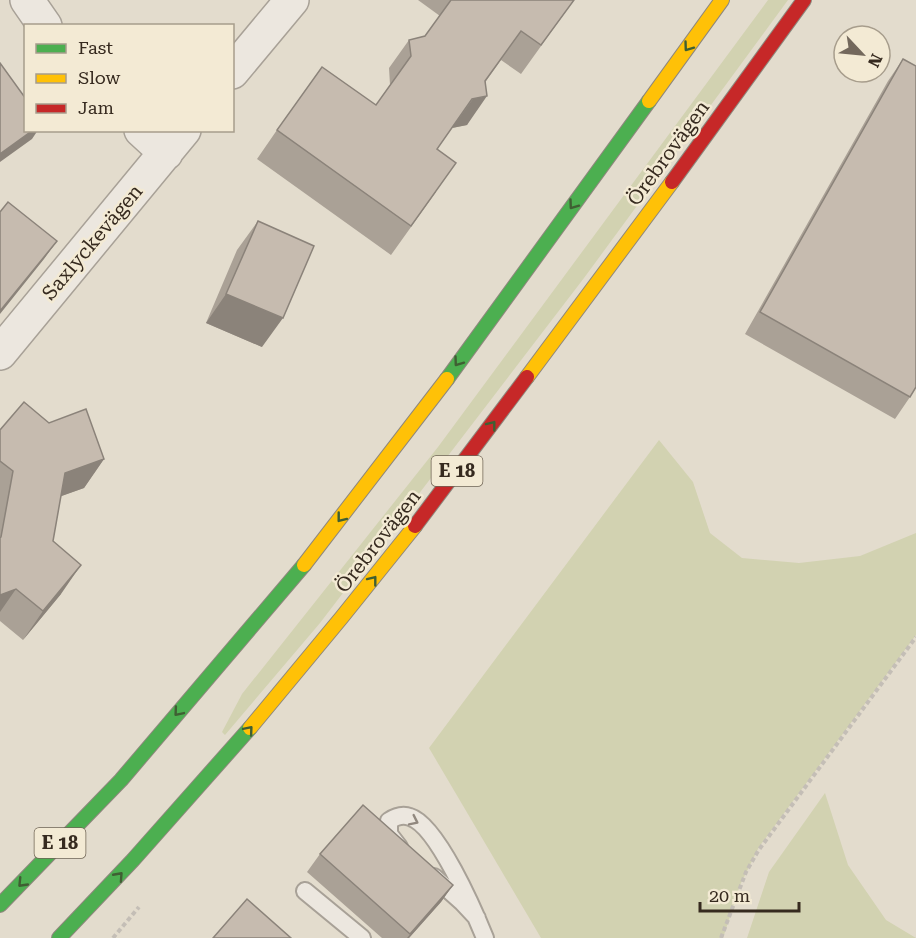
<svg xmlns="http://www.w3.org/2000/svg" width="916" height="938" font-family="'Roboto Serif',serif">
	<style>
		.green { fill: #d2d2b1 }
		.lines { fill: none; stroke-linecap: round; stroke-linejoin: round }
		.lane-casing { stroke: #a8a197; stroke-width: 20 }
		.street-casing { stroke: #a8a197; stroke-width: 36 }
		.fast-casing { stroke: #8e877d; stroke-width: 16 }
		.slow-casing { stroke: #8e877d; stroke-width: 16 }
		.jam-casing { stroke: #8e877d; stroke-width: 16 }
		.path { stroke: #c4beb6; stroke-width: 4; stroke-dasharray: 4.5 3; stroke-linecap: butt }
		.lane { stroke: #ece7df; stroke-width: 16 }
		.street { stroke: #ece7df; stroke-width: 33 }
		.fast { stroke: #4caf50; stroke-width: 14 }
		.slow { stroke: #ffc107; stroke-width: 14 }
		.jam { stroke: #c62828; stroke-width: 14 }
		.wall { fill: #aaa196 }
		.shaded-wall { fill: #8b837a }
		.building { fill: #c6bbaf; stroke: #8b837a; stroke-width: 1.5 }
		.oneway { stroke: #3f5f33 }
		.oneway2 { stroke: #91887f }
		.labels { text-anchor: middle; stroke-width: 5; stroke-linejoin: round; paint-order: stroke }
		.shield { fill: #f3ead4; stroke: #6f6455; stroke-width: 1.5 }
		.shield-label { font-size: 18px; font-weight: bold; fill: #362a1f }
		.street-label { font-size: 20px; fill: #362a1f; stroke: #f3ead4 }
	</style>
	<rect width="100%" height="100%" fill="#e3dccd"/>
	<path class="green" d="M 768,0 L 788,0 L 584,278 L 320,623 L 225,735 L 222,732 L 242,694 L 438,447 Z
		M 659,440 L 693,482 L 710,533 L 742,558 L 799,563 L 860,556 L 916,533 L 916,635 L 759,847 L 740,885 L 723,938 L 541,938 L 429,748 Z
		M 825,793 L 848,865 L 886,920 L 916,938 L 747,938 L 769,872 Z"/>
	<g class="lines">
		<defs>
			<path id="lane" d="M 399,847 L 389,834 L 389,821 C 395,817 402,814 410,817 C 437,825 474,911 485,938
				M 434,877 L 462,902 L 477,918
				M 305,891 L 362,938"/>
			<path id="street" d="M 27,0 L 45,26
				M 232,72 L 292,0
				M 141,130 L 166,153
				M 0,353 L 184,130"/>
			<path id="fast" d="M 447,379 L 649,101
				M 0,905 L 121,780 L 304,565
				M 59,938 L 133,860 L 250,728"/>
			<path id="slow" d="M 649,101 L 722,0
				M 527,377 L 672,182
				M 304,565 L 447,379
				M 250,728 L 342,617 L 415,526"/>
			<path id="jam" d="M 672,182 L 804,0
				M 415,526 L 527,377"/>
		</defs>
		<use href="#lane" class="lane-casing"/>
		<use href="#street" class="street-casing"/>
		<use href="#fast" class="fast-casing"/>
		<use href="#slow" class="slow-casing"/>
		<use href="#jam" class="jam-casing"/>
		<path class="path" d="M 113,938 L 139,907
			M 721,938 L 746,872 L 758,851 L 916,637"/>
		<use href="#lane" class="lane"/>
		<use href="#street" class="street"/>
		<use href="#fast" class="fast"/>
		<use href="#slow" class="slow"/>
		<use href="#jam" class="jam"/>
	</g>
	<path class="wall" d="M 418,0 L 574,0 L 521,74 L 501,60 L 486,81 L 467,125 L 452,128 L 437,149 L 436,192 L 391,255 L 257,159 L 277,130 L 376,105 L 390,85 L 389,68 L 409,40 L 425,36 L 440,16 Z
		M 903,59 L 910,397 L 895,419 L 745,334 L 888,81 Z
		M 258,221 L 262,347 L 206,323 L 237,250 Z
		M 49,423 L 104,459 L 84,488 L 61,496 L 53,541 L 61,594 L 23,640 L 0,621 L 0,430 Z
		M 320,854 L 453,885 L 441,902 L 409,938 L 382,938 L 307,872 Z"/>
	<path class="shaded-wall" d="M 487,96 L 467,125 L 452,128 L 473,99 Z
		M 33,130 L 38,130 L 32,139 L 0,162 L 0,154 Z
		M 57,241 L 44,259 L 0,314 L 0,311 Z
		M 226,294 L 283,318 L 262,347 L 206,323 Z
		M 104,459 L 84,488 L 45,502 L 65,473 Z
		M 81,565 L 61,594 L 23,640 L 43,611 Z
		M 16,589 L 0,612 L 0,595 Z
		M 453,885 L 441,902 L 409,938 L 407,938 Z"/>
	<path class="building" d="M 451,0 L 574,0 L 541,45 L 521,31 L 485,81 L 487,96 L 472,99 L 437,149 L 456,163 L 411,226 L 277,130 L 322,67 L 376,105 L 411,56 L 409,40 L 425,36 Z
		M 903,59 L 916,66 L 916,387 L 910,397 L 760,312 Z
		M 0,63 L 26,99 L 26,130 L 33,130 L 0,154 Z
		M 8,202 L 57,241 L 0,311 L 0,212 Z
		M 258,221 L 314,246 L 283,318 L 226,294 Z
		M 24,402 L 49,423 L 86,409 L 104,459 L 65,473 L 53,541 L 81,565 L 43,611 L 16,589 L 0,595 L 0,538 L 1,537 L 13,471 L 0,461 L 0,430 Z
		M 363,805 L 453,885 L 410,934 L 320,854 Z
		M 247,899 L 291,938 L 213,938 Z"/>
	<defs><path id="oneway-chevron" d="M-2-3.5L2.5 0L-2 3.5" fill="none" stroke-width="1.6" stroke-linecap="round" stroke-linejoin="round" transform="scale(1.5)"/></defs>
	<g class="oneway">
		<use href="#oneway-chevron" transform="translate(688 47) rotate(126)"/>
		<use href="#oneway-chevron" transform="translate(573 205) rotate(126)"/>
		<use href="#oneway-chevron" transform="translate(458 362) rotate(126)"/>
		<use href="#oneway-chevron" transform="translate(492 425) rotate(-52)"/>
		<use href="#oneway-chevron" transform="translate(341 518) rotate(128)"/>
		<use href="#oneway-chevron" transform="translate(373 580) rotate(-52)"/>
		<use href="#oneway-chevron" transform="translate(178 712) rotate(130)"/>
		<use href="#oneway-chevron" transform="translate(249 730) rotate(-50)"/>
		<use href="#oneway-chevron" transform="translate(119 876) rotate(-48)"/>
		<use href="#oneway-chevron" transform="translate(22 883) rotate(134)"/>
	</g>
	<use class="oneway2" href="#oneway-chevron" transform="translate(414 821) rotate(26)"/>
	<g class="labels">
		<g class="shield">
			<rect x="431.5" y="456" width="51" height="30" rx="4.5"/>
			<rect x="34.5" y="828" width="51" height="30" rx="4.5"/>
		</g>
		<g class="shield-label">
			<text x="457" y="477">E 18</text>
			<text x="60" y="849">E 18</text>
		</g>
		<g class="street-label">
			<text transform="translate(668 153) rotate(-54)" y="7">Örebrovägen</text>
			<text transform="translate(92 242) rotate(-50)" y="7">Saxlyckevägen</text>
			<text transform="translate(378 541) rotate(-52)" y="7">Örebrovägen</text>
		</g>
	</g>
	<rect x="24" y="24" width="210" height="108" fill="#f3ead4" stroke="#a79d8c" stroke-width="1.5"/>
	<rect x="36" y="44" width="30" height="9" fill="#4caf50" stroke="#a79d8c" stroke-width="1.5"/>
	<text x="78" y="54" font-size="18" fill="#362a1f">Fast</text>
	<rect x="36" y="74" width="30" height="9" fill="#ffc107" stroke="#a79d8c" stroke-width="1.5"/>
	<text x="78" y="84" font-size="18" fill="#362a1f">Slow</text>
	<rect x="36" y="104" width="30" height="9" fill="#c62828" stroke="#a79d8c" stroke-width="1.5"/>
	<text x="78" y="114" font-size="18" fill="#362a1f">Jam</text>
	<g transform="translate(862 54) rotate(116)"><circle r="28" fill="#f3ead4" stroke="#a79d8c" stroke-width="1.5"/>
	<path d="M0-4.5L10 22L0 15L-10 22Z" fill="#73685c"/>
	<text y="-9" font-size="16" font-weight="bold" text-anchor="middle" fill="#362a1f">N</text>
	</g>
	<path d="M700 902v9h99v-9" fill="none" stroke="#362a1f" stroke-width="3"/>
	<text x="709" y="902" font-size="18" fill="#362a1f" stroke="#f3ead4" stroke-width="4.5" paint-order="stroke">20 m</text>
</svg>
